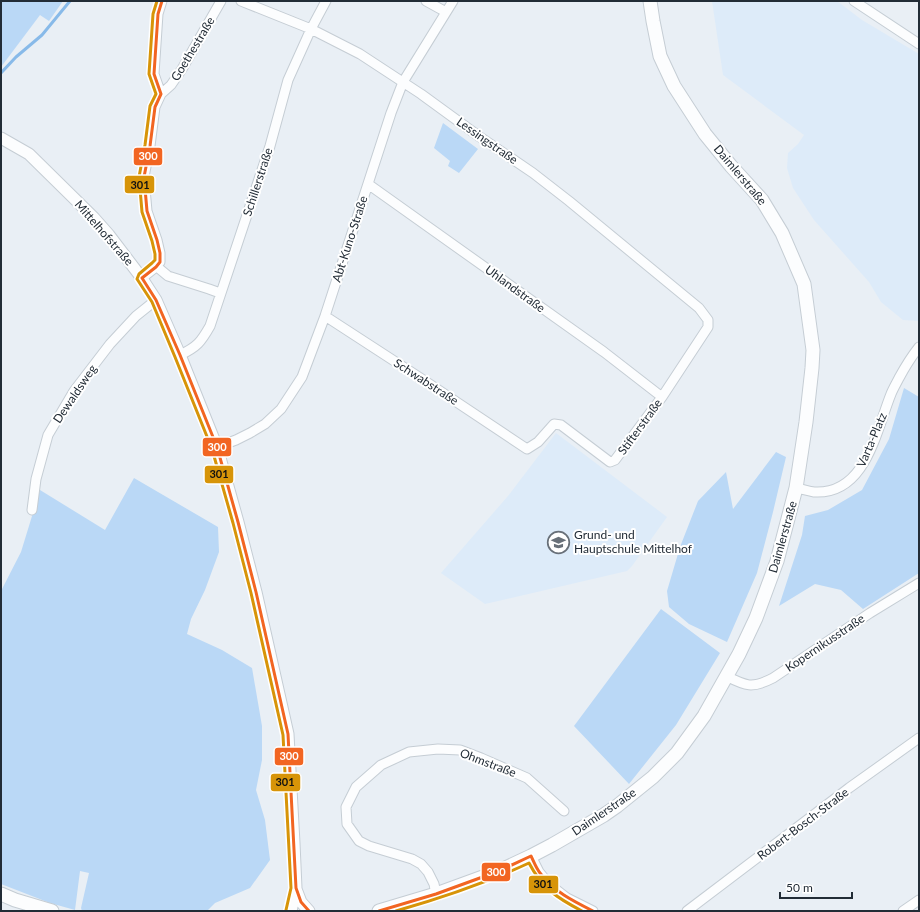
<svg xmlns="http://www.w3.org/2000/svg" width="920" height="912" font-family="Lato,sans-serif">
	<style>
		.built { fill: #ddebf9 }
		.green { fill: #bad8f6 }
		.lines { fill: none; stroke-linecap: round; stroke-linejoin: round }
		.stream { stroke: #88bae9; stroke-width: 3 }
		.minor-casing { stroke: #c5cdd4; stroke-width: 11 }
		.tertiary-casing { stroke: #c5cdd4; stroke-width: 13 }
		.secondary-casing { stroke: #c5cdd4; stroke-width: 15 }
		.minor { stroke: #fcfdfe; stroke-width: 9 }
		.tertiary { stroke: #fcfdfe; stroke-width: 11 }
		.secondary { stroke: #fcfdfe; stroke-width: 13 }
		.bus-1-casing { stroke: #fff; stroke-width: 6 }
		.bus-2-casing { stroke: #fff; stroke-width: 6 }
		.bus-1 { stroke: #f26522; stroke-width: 3 }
		.bus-2 { stroke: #d79408; stroke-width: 3 }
		.labels { text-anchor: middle; stroke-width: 4; stroke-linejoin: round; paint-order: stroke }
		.street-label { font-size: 12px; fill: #222c36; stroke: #fff }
		.poi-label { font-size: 12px; fill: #222c36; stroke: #fff; text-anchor: start }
		.line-badge { stroke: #fff; stroke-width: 1.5 }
		.badge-label { font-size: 11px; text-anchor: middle; font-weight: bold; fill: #fff }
		.pale-badge-label { font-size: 11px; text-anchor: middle; font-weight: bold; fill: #111 }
	</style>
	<rect width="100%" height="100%" fill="#e9eff5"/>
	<path class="built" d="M 712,1 L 837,1 L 862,20 L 919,54 L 919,321 L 903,320 L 881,302 L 869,282 L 814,220 L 793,188 L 787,168 L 788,153 L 798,144 L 804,135 L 723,75 Z
		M 556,433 L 667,517 L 632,566 L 627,571 L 485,604 L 441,573 L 508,496 Z"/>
	<path class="green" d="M 1,1 L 63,1 L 49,21 L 40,15 L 1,67 Z
		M 443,123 L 478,149 L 459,173 L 448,166 L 450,161 L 434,148 Z
		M 904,388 L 919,397 L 919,573 L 863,609 L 841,590 L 815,584 L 779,606 L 802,535 L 805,516 L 828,510 L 862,490 L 889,439 Z
		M 776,452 L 786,457 L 773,512 L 757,573 L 727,642 L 689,624 L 669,607 L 667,591 L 680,547 L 698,501 L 726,472 L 733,509 Z
		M 134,478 L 218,527 L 219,552 L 205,590 L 191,619 L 187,634 L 222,650 L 252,668 L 262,726 L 262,760 L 256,790 L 265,820 L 270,860 L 250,888 L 215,903 L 207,911 L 82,911 L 81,908 L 89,873 L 80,871 L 75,910 L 50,903 L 1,884 L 1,591 L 21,552 L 40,490 L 105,530 Z
		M 661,609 L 720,653 L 676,725 L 629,784 L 574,726 Z"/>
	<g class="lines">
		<path class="stream" d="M 1,73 L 16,57 L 42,35 L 70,1"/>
		<defs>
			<path id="minor" d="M 241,1 L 311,29 L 360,54 L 421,94 L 480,137 L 533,173 L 569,201 L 699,308 L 708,320 L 708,327 L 662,397 L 615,460 L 610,462 L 561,425 L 554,424 L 538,442 L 527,449 L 425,381 L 325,316
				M 426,1 L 446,12
				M 854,1 L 919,44
				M 161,94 L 171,85 L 182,69 L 221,1
				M 368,184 L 604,352 L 662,397
				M 156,266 L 168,276 L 209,289 L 220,293
				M 142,278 L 156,267 L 160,262 L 160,253 L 157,240 L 147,211 L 144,177 L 150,146 L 155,107 L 161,94 L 154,74 L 158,14 L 162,1
				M 180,355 C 197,347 201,342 210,326 L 270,146 L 288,80 L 311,29 L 326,1
				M 217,447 L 236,440 L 250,433 L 265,424 L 281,409 L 302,377 L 325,316 L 391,113 L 403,82 L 453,1
				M 796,488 C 802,489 808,491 814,492 C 866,495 876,431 891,394 C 893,389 896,384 899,378 C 905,367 911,357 919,347
				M 32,510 L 36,479 L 48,435 L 74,391 L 110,344 L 136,316 L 156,300
				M 726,676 C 746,686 752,689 773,678 L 870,613 L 919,583
				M 531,856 L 539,872 L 549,884 L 567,898 L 593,911
				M 436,894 L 434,884 L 428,872 L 421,864 L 412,859 L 369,846 L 359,841 L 347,824 L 346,807 L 356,787 L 381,765 L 409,752 L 438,749 L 460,750 L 481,758 L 527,778 L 564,811
				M 687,911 L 849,788 L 919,738
				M 903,911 L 919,900"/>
			<path id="tertiary" d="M 1,138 L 29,154 L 94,218 L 109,235 L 141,277 L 156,300 L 180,355 L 217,447 L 238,522 L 256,592 L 288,734 L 294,843 L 296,888 L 291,911
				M 296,889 L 301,902 L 309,911"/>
			<path id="secondary" d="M 1,894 L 15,900 L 52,911
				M 379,911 L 436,894 L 499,871 L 531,856 L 552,845 L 604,815 L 617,806 L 653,777 L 677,753 L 704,716 L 739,654 L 756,618 L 777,561 L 796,488 L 806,422 L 812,368 L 813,350 L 804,284 L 782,233 L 762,200 L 731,166 L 705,134 L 674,86 L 660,56 L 653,21 L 650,1"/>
		</defs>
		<use href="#minor" class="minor-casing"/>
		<use href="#tertiary" class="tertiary-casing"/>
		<use href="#secondary" class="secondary-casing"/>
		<use href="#minor" class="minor"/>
		<use href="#tertiary" class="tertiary"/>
		<use href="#secondary" class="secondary"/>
		<defs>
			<path id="bus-1" d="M 162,1 L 158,14 L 154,74 L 161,94 L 155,107 L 150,146 L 144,177 L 147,211 L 157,240 L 160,253 L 160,262 L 156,267 L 142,278 L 156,300 L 180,355 L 217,447 L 238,522 L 256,592 L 288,734 L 296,888 L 301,902 L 309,911
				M 379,911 L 436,894 L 499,871 L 531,856 C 534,862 536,868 540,873 C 553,891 573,901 593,911"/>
			<path id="bus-2" d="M 157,1 L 153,14 L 149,74 L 156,94 L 150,106 L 145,145 L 139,177 L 142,212 L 152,241 L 155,254 L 155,260 L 152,263 L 139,274 L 137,279 L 152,302 L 175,357 L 212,449 L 233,523 L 251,593 L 283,735 L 291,888 L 286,910
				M 396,911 C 442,898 486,883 529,863 C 542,888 557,898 582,911"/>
		</defs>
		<use href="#bus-1" class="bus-1-casing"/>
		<use href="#bus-2" class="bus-2-casing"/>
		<use href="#bus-1" class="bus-1"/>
		<use href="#bus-2" class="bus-2"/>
	</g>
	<defs>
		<symbol id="school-ring" viewBox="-11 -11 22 22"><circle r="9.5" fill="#fff" stroke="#687079" stroke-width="1.5"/><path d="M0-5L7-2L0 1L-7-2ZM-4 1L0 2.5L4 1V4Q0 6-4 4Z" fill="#687079"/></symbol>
	</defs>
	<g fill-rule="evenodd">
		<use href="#school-ring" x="546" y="530" width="25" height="25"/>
	</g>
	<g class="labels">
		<g class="street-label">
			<text transform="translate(193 49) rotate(-59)" y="4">Goethestraße</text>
			<text transform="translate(487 141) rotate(35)" y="4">Lessingstraße</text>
			<text transform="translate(740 175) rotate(50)" y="4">Daimlerstraße</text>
			<text transform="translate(258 182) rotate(-72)" y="4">Schillerstraße</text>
			<text transform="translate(104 233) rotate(49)" y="4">Mittelhofstraße</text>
			<text transform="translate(350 239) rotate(-72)" y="4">Abt-Kuno-Straße</text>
			<text transform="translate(515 289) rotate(36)" y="4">Uhlandstraße</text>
			<text transform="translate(426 382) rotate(33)" y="4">Schwabstraße</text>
			<text transform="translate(75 394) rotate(-56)" y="4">Dewaldsweg</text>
			<text transform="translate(640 427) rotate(-54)" y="4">Stifterstraße</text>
			<text transform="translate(872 440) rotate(-67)" y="4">Varta-Platz</text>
			<text transform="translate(783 537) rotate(-74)" y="4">Daimlerstraße</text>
			<text transform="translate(825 643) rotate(-34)" y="4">Kopernikusstraße</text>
			<text transform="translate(488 763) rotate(21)" y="4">Ohmstraße</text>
			<text transform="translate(604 812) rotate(-34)" y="4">Daimlerstraße</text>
			<text transform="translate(803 824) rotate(-37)" y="4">Robert-Bosch-Straße</text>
		</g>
		<g class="poi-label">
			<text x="574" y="539">Grund- und<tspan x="574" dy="14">Hauptschule Mittelhof</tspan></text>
		</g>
	</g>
	<g class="line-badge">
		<rect x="133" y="147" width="30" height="19" rx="4" fill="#f26522"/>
		<rect x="124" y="175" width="31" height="19" rx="4" fill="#d79408"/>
		<rect x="202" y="437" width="30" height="20" rx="4" fill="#f26522"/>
		<rect x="204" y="465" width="30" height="19" rx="4" fill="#d79408"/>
		<rect x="274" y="747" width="30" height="19" rx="4" fill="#f26522"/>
		<rect x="270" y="773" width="31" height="19" rx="4" fill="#d79408"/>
		<rect x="481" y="862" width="30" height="20" rx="4" fill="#f26522"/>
		<rect x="528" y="875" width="31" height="19" rx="4" fill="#d79408"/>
	</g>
	<g class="badge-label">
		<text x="148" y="160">300</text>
		<text x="217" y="451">300</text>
		<text x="289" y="760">300</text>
		<text x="496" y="876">300</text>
	</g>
	<g class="pale-badge-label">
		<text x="140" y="189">301</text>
		<text x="219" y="478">301</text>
		<text x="285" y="786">301</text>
		<text x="543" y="888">301</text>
	</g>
	<rect width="920" height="912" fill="none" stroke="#222c36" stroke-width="4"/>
	<path d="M780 892v6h72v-6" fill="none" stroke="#222c36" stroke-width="2"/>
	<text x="786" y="892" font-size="12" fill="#222c36" stroke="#ffffff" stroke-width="3" paint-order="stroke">50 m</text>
</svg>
